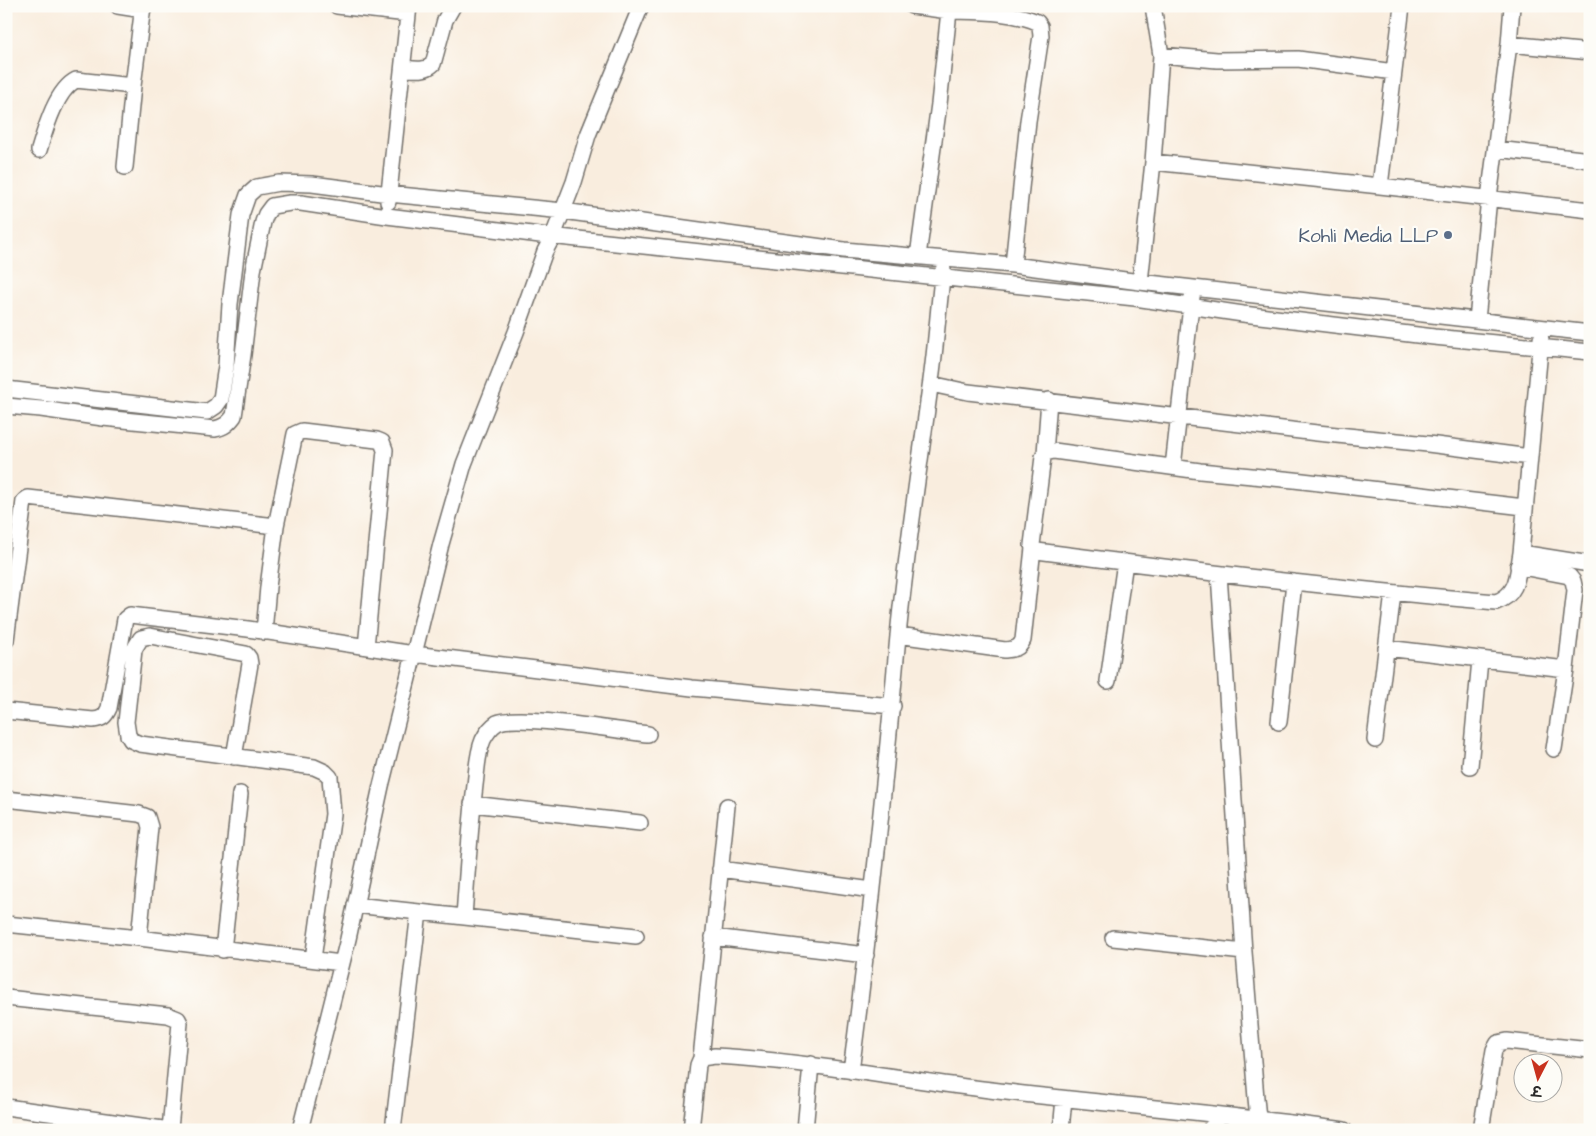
<svg xmlns="http://www.w3.org/2000/svg" width="1596" height="1136" font-family="'Architects Daughter','Playpen Sans Deva',sans-serif">
	<style>
		.lines { fill: none; stroke-linecap: round; stroke-linejoin: round }
		.minor-casing { stroke: #736f6a; stroke-width: 18 }
		.minor { stroke: #fff; stroke-width: 15 }
		.service-dot { fill: #5c6f8a; stroke: #fdfcf7; stroke-width: 2 }
		.labels { text-anchor: middle; stroke-width: 4.5; stroke-linejoin: round; paint-order: stroke }
		.service-label { font-size: 19px; fill: #4e5e75; stroke: #fdfcf7; text-anchor: end }
	</style>
	<rect width="100%" height="100%" fill="#fdfcf7"/>
	<filter id="ink" filterUnits="userSpaceOnUse"><feTurbulence type="fractalNoise" baseFrequency=".02" numOctaves="2"/><feDisplacementMap in="SourceGraphic" scale="10" xChannelSelector="R" yChannelSelector="G"/><feConvolveMatrix kernelMatrix="1 2 1 2 8 2 1 2 1" color-interpolation-filters="sRGB"/></filter>
	<filter id="wash" filterUnits="userSpaceOnUse"><feTurbulence type="fractalNoise" baseFrequency=".0096" numOctaves="4" result="noise"/><feDisplacementMap in="SourceGraphic" scale="20" xChannelSelector="R" yChannelSelector="G"/><feGaussianBlur stdDeviation="1.12" result="paint"/><feColorMatrix in="noise" values="0 0 0 0 0 0 0 0 0 0 0 0 0 0 0 0 0 1.4 0 .05"/><feComposite in="paint" operator="in"/></filter>
	<g filter="url(#wash)">
		<rect width="100%" height="100%" fill="#f9edde"/>
	</g>
	<g filter="url(#ink)">
		<g class="lines">
			<defs>
				<path id="minor" d="M 118,6 L 143,10
					M 337,6 L 408,14
					M 912,6 L 949,11
					M 1402,6 L 1380,186 L 1590,210
					M 1509,44 L 1590,52
					M 1161,55 L 1217,60 L 1298,59 L 1394,72
					M 403,68 C 413,69 425,72 433,64 L 445,20 L 453,6
					M 1497,149 L 1590,160
					M 39,150 C 45,130 56,90 76,80 L 133,86
					M 1153,162 L 1380,186
					M 125,167 L 133,86 L 143,6
					M 388,202 L 409,6
					M 918,256 L 939,104 L 949,11 C 978,12 1010,11 1037,22 L 1040,26 L 1041,36 L 1028,121 L 1013,265
					M 1140,282 L 1153,162 L 1161,55 L 1153,6
					M 1477,320 L 1489,198 L 1509,44 L 1512,6
					M 931,384 L 968,392 L 1317,433 L 1428,444 L 1530,457
					M 6,389 L 207,412 L 216,406 L 221,399 L 226,366 L 230,304 L 241,215 L 248,195 L 257,187 L 279,183 L 312,184 L 389,194 L 563,211 L 844,250 L 1013,265 L 1140,282 L 1590,333
					M 6,406 L 41,409 L 103,418 L 215,429 C 224,427 228,424 234,416 L 243,355 L 253,271 L 263,222 L 266,214 L 272,206 L 290,203 L 301,203 L 387,216 L 540,235 L 1135,298 L 1243,314 L 1434,337 L 1590,352
					M 1045,453 L 1049,400
					M 1173,467 L 1192,297
					M 1524,507 L 1294,480 L 1200,471 L 1054,451 L 1045,453 L 1043,457 L 1032,545 L 1033,548 L 1037,551 C 1190,571 1343,589 1496,602 C 1519,594 1517,574 1521,553 L 1541,339
					M 1521,553 L 1590,564
					M 1518,566 L 1569,576 L 1573,581 L 1575,590 L 1566,669 L 1554,749
					M 1219,574 L 1244,952 L 1256,1098 L 1258,1118
					M 264,632 L 268,587 L 276,526 L 295,434 L 302,431 L 377,440 L 382,442 L 385,450 L 366,647
					M 898,635 L 1005,650 C 1014,649 1019,649 1023,640 L 1033,548
					M 6,640 L 24,501 L 28,498 L 276,526
					M 1386,648 L 1566,669
					M 1108,681 L 1125,562
					M 6,711 L 93,720 C 102,719 105,717 109,708 L 125,619 L 130,615 L 248,629 L 414,654 L 692,688 L 893,706
					M 1279,722 L 1294,582
					M 1375,740 L 1393,593
					M 234,757 L 250,664 L 249,658 L 246,654 L 150,636 L 141,638 L 136,646 L 134,650 L 126,722 L 128,735 L 131,740 L 140,744 L 314,767 L 325,772 L 330,777 L 333,814 L 313,959
					M 1470,766 L 1480,660
					M 6,799 L 139,814 L 147,817 L 150,827 L 139,938
					M 472,804 L 640,823
					M 720,869 L 872,890
					M 355,905 L 419,912 L 393,1130
					M 419,912 L 636,936
					M 464,917 C 467,873 470,829 475,785 C 477,770 477,754 483,740 C 486,734 491,727 497,723 C 516,713 621,731 648,734
					M 6,924 L 139,938 L 341,963
					M 713,937 L 866,955
					M 1113,938 L 1244,952
					M 223,950 L 240,794
					M 6,998 L 168,1015 L 178,1019 L 180,1023 L 170,1129
					M 701,1058 L 727,806
					M 851,1071 C 870,926 885,781 898,636 C 906,553 919,470 930,387 C 936,348 938,309 943,270
					M 6,1107 L 170,1130
					M 300,1130 L 348,939 L 381,786 L 414,654 L 441,544 L 464,464 L 516,332 L 545,251 L 553,236 L 574,182 L 588,135 L 641,6
					M 691,1130 L 698,1065 L 701,1058 L 715,1056 C 805,1061 893,1078 982,1089 C 1103,1104 1224,1113 1344,1130
					M 805,1130 L 811,1064
					M 1061,1130 L 1064,1099
					M 1210,1130 L 1220,1115
					M 1481,1130 L 1494,1050 L 1498,1043 L 1507,1041 L 1590,1050"/>
			</defs>
			<use href="#minor" class="minor-casing"/>
			<use href="#minor" class="minor"/>
		</g>
	</g>
	<circle class="service-dot" cx="1448" cy="235" r="5"/>
	<g class="labels">
		<g class="service-label">
			<text x="1438" y="242">Kohli Media LLP</text>
		</g>
	</g>
	<rect width="1596" height="1136" fill="none" stroke="#fdfcf7" stroke-width="25"/>
	<g transform="translate(1538 1078) rotate(186)"><circle r="24" fill="#fdfcf7" stroke="#a9a8a5"/>
	<path d="M0-4L9 19L0 12L-9 19Z" fill="#c8321e"/>
	<text y="-8" font-size="14" font-weight="bold" text-anchor="middle" fill="#2b2b2b">उ</text>
	</g>
</svg>
